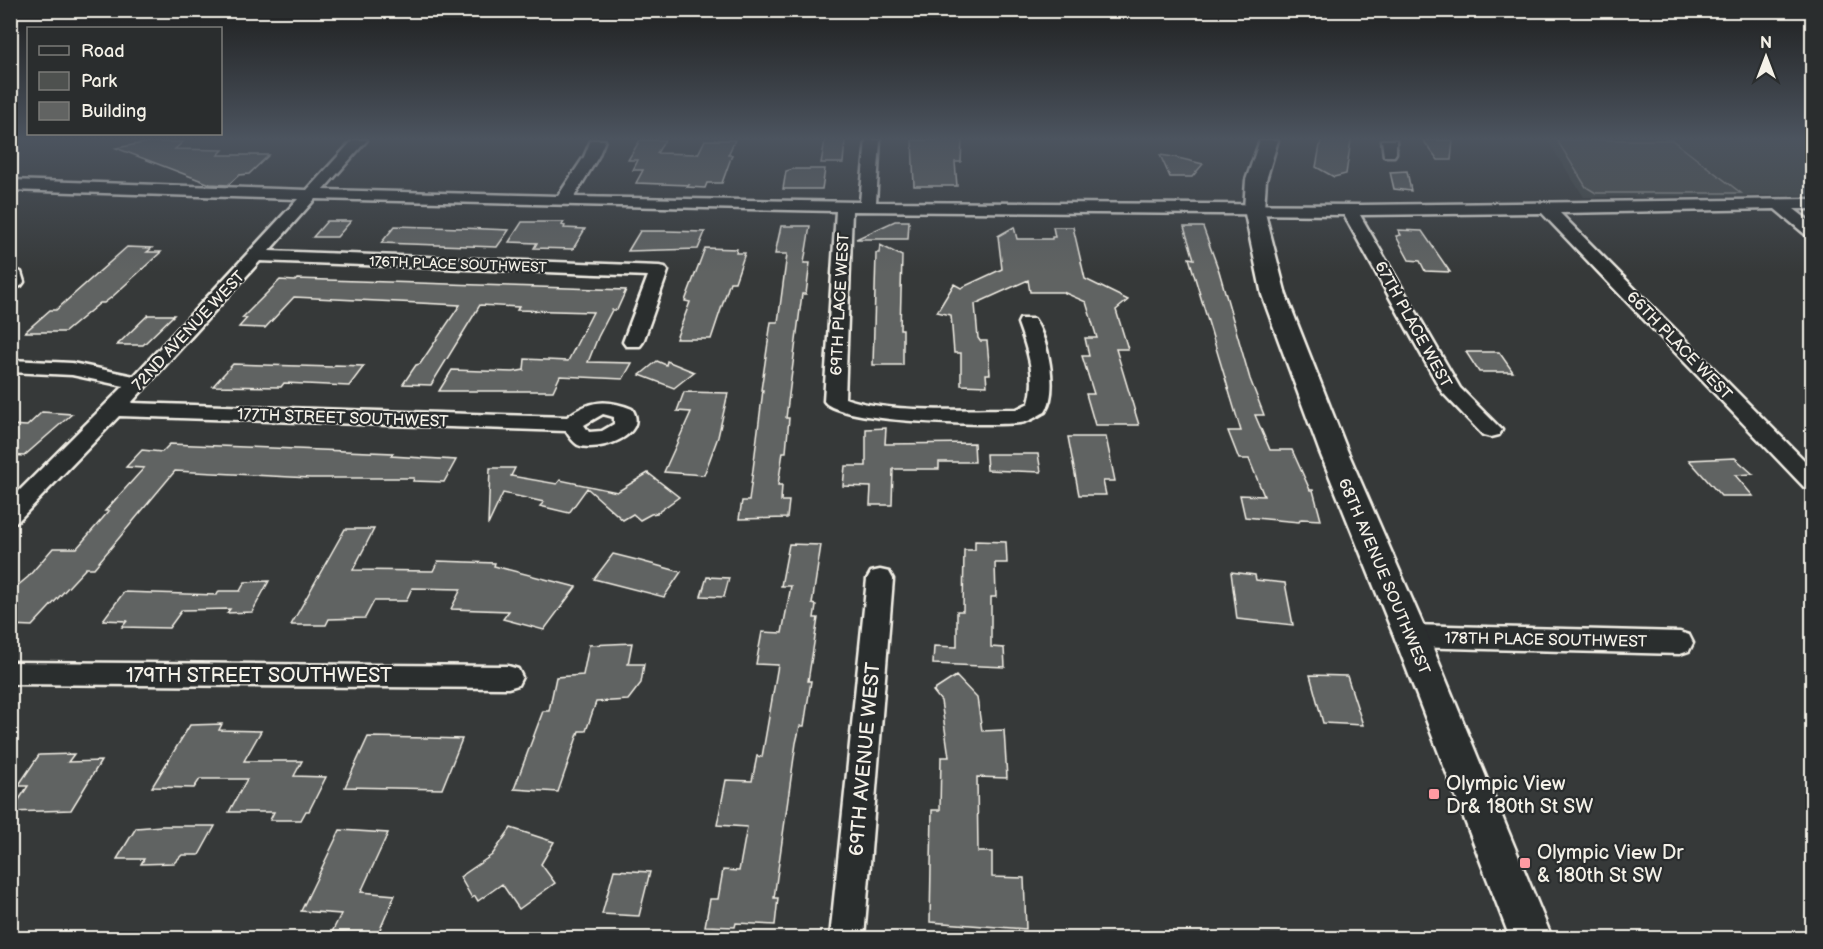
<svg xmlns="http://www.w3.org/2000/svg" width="1823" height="949" font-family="'Balsamiq Sans',sans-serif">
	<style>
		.built { fill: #434645 }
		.green { fill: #4e514f; stroke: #a1a19c; stroke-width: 1.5 }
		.building { fill: #616362; stroke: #f4f1e8; stroke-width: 1.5 }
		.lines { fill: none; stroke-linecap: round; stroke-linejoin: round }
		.minor-casing { stroke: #f4f1e8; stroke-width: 5 }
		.major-casing { stroke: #f4f1e8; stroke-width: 5 }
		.minor { fill: #2a2d2e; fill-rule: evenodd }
		.major { fill: #2a2d2e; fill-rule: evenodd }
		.poi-dot { fill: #ff9aa2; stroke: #2a2d2e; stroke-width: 2 }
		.labels { text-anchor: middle; stroke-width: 4.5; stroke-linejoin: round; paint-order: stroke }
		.far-street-label { font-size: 14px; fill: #f4f1e8; stroke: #2a2d2e }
		.street-label { font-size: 16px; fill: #f4f1e8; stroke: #2a2d2e }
		.near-street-label { font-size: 20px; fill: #f4f1e8; stroke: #2a2d2e }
		.near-poi-label { font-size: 20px; fill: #f4f1e8; stroke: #2a2d2e; text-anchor: start }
	</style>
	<rect width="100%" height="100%" fill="#363939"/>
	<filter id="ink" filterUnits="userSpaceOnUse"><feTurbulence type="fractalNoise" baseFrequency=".0167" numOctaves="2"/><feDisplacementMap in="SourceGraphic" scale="12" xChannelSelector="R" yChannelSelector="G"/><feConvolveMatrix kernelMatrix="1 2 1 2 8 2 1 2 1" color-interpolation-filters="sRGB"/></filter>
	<g filter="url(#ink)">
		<path class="built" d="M 1547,140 L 1812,140 L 1812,195 L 1584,197 Z"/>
		<path class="green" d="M 1557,140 L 1672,140 L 1741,193 L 1596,193 L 1586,187 Z"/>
		<path class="building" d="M 640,140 L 665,140 L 657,153 L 698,154 L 705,140 L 735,140 L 728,155 L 732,155 L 722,183 L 707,183 L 705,188 L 687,187 L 689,185 L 636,183 L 643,170 L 633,170 L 638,160 L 628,160 Z
			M 825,140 L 845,140 L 843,163 L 821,163 Z
			M 912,140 L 962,140 L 961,162 L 955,162 L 957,186 L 914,186 Z
			M 1321,140 L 1351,140 L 1346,174 L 1334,177 L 1316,167 Z
			M 1423,140 L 1453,140 L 1451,160 L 1438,160 Z
			M 149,142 L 183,142 L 175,149 L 223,150 L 218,155 L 269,155 L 249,174 L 239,175 L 228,185 L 210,184 L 116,148 Z
			M 1160,155 L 1174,157 L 1203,164 L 1192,177 L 1170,177 Z
			M 793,169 L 825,169 L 822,189 L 783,189 L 786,171 Z
			M 1407,171 L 1411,191 L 1394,189 L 1390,172 Z
			M 327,221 L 351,221 L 337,237 L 313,237 Z
			M 895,221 L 909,221 L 908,239 L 856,239 Z
			M 522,222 L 564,222 L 562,225 L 565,226 L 564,228 L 585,229 L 573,249 L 534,248 L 537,243 L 509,242 Z
			M 395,226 L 462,228 L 509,230 L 497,247 L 381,243 Z
			M 781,226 L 810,226 L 804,263 L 810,263 L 806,294 L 802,294 L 786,418 L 789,418 L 786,452 L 783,452 L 778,485 L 782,485 L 781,501 L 789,501 L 787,518 L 739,519 L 742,501 L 749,501 L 763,390 L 761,390 L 771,322 L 778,322 L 787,254 L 775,254 Z
			M 1014,227 L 1017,239 L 1052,239 L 1052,237 L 1055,237 L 1053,227 L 1073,227 L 1085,279 L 1128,300 L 1116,310 L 1128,349 L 1116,349 L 1139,425 L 1095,425 L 1086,394 L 1094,394 L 1082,356 L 1089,356 L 1085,338 L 1097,338 L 1086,302 L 1063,292 L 1030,292 L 1028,280 L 975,304 L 978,338 L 980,341 L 987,341 L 990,374 L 986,374 L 987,386 L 961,385 L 961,353 L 954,353 L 951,315 L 937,312 L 954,284 L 961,288 L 1002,269 L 998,236 Z
			M 1184,227 L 1203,227 L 1219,271 L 1250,379 L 1264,415 L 1255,415 L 1270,450 L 1292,450 L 1310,490 L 1313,490 L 1321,520 L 1301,519 L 1299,522 L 1245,517 L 1240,495 L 1264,496 L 1249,459 L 1239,459 L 1228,431 L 1241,431 L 1189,258 L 1194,259 Z
			M 1398,230 L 1422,231 L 1450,272 L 1425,271 L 1420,261 L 1409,260 L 1396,236 L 1401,235 Z
			M 640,231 L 666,231 L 705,232 L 698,249 L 628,251 Z
			M 880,245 L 902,256 L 900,329 L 903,329 L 903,365 L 873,365 L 876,253 L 879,253 Z
			M 127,247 L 152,248 L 147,252 L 161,252 L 112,297 L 104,303 L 100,303 L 65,332 L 25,332 L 50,310 L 56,310 Z
			M 705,248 L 737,249 L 736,253 L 745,253 L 735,282 L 730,282 L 711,339 L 676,339 L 690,302 L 685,301 Z
			M 297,279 L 626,290 L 617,310 L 612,310 L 598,337 L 588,362 L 632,363 L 623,379 L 560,376 L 553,391 L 439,391 L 452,370 L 513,372 L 524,370 L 525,359 L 568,361 L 593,312 L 517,310 L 519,307 L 480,305 L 431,385 L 403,384 L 416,365 L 420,364 L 460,305 L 294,297 L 265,328 L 239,327 L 247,318 L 242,318 L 280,280 L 295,281 Z
			M 148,315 L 174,315 L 143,345 L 117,345 Z
			M 1466,352 L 1499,352 L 1513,372 L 1479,372 Z
			M 657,361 L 666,365 L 667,361 L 694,372 L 674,388 L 640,375 Z
			M 233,364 L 333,367 L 335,365 L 364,366 L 349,386 L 284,383 L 281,387 L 213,386 Z
			M 684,392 L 728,393 L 718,437 L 704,475 L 664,472 L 691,412 L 677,411 Z
			M 42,412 L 72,414 L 24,456 L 10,455 L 10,425 L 27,426 Z
			M 886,428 L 885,444 L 974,443 L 975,462 L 939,462 L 939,469 L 893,469 L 892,505 L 870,505 L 871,487 L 843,486 L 845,466 L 866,466 L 866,429 Z
			M 1068,437 L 1106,437 L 1115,481 L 1103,481 L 1106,495 L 1079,495 Z
			M 170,444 L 393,453 L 391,456 L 456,460 L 444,482 L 413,481 L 414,478 L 310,478 L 175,471 L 94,568 L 86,568 L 32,626 L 10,625 L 10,592 L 28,577 L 53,548 L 77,548 L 109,511 L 105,511 L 144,468 L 126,467 L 142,450 L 162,452 Z
			M 986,454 L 1038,454 L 1041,472 L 987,470 Z
			M 1735,458 L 1753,474 L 1735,475 L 1753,496 L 1721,496 L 1689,460 Z
			M 490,468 L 515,468 L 511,476 L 557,484 L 560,480 L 617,492 L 648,473 L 679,497 L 657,513 L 651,514 L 640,520 L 633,514 L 623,520 L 587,488 L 569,513 L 540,506 L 544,502 L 503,493 L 488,525 Z
			M 345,529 L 374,529 L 353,570 L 433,571 L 438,561 L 495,563 L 494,566 L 576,587 L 544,630 L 503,619 L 509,611 L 451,609 L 461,589 L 412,588 L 406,601 L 374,601 L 365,618 L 329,619 L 326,625 L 291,625 Z
			M 975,541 L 1006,542 L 1007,563 L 995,563 L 996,597 L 991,597 L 991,647 L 1004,648 L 1005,667 L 933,664 L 934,646 L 957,647 L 957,611 L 963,611 L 964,550 L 975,550 Z
			M 789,544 L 821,545 L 812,604 L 816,605 L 814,618 L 818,618 L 808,681 L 811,681 L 804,726 L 800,726 L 796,743 L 774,898 L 778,898 L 775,925 L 736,923 L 735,927 L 705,926 L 710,899 L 718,899 L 723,870 L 739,871 L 747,827 L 717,825 L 726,780 L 752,781 L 757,756 L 762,757 L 778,665 L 756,664 L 762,632 L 782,633 L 791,586 L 781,586 Z
			M 613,554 L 637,560 L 681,572 L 664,597 L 594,579 Z
			M 1231,572 L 1255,575 L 1256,580 L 1285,583 L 1293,625 L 1237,619 Z
			M 707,577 L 729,578 L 724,597 L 701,596 Z
			M 269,581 L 252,612 L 227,613 L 230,609 L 182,610 L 169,628 L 122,627 L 127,621 L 103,620 L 124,592 L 217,595 L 219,591 L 240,591 L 245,582 Z
			M 632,643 L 628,664 L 644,664 L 641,683 L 628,700 L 596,702 L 586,731 L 579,731 L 558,792 L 514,789 L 543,711 L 549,711 L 556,677 L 583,675 L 589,645 Z
			M 1310,675 L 1347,676 L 1363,725 L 1323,723 Z
			M 956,676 L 977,698 L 982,731 L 1004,730 L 1007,778 L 977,777 L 978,852 L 992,852 L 992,877 L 1024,878 L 1026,929 L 930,922 L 932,810 L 940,810 L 941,757 L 949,757 L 941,701 L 933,691 Z
			M 222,724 L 219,730 L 261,731 L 244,761 L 302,761 L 294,776 L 326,777 L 309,811 L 306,811 L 301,820 L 270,820 L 274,812 L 229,812 L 247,779 L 200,779 L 194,788 L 152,787 L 190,725 Z
			M 368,737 L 429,738 L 462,739 L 442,789 L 345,787 Z
			M 74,754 L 68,762 L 101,761 L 71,810 L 11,812 L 28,786 L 18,786 L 39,755 Z
			M 162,826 L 215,826 L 199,855 L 182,855 L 174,863 L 141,864 L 144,859 L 117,859 L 136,828 Z
			M 511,828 L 554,842 L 541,864 L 555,883 L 519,909 L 502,884 L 478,901 L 475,896 L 472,898 L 460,877 L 492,855 Z
			M 340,830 L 388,833 L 361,892 L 395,895 L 378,934 L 332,932 L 341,914 L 301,911 Z
			M 614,870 L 650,872 L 639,916 L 602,914 Z"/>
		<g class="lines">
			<defs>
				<path id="minor" d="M 353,140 L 367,140 L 323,190 L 558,196 L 584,157 L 591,140 L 605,140 L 598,157 L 574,197 L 860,202 L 866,140 L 880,140 L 876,202 L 1362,205 L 1812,199 L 1812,209 L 1794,209 L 1812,223 L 1812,236 L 1806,235 L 1775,209 L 1560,213 L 1812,468 L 1812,489 L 1804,487 L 1542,213 L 1360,215 L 1460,388 L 1502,430 L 1499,435 L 1491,437 L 1483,435 L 1442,392 L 1344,215 L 852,211 L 845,398 C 888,414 969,409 1017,409 L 1029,403 C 1037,377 1027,348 1018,323 L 1020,319 L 1034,319 C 1048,339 1059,390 1045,412 C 1037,416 1029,422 1020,423 C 990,426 838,423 824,401 L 836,211 L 315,199 L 269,251 L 659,266 L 665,267 L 668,271 L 643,342 L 640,346 L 626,346 L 623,342 L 648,276 L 260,261 L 131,403 L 567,417 C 589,400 607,399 632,409 C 650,436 597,453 578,445 C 573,442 569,436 566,431 L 119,416 L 18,521 L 10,523 L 10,500 L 124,386 L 72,375 L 10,372 L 10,360 L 72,363 L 134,376 L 298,199 L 10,190 L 10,180 L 307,190 ZM 603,414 L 614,417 L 614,424 L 602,431 L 589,432 L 584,425 Z
					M 1382,140 L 1396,140 L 1396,153 L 1394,156 L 1384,156 Z
					M 10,268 L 21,272 L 24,282 L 21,286 L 10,290 Z
					M 880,570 L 889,572 L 893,579 L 864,938 L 830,938 L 867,579 L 871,572 Z
					M 1411,625 L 1680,632 L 1689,635 L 1693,643 L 1689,651 L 1680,654 L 1411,647 L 1402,643 L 1398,636 L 1402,629 Z
					M 10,662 L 508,666 L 518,669 L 522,677 L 518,685 L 508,688 L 10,684 Z"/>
				<path id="major" d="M 1260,140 L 1278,140 L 1266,180 L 1264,209 L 1286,295 L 1347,450 L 1428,636 L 1552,938 L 1510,938 L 1394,636 L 1319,450 L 1262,295 L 1244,209 L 1246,180 Z"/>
			</defs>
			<use href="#minor" class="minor-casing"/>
			<use href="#major" class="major-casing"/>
			<use href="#minor" class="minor"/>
			<use href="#major" class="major"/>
		</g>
	</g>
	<linearGradient id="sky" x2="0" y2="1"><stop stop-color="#1e1f1f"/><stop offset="0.51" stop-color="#4c545f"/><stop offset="1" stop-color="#4c545f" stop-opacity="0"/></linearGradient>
	<rect width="1823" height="272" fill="url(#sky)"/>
	<g class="poi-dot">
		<rect x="1428" y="788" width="12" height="12" rx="3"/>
		<rect x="1519" y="857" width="12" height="12" rx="3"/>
	</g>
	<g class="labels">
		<g class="far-street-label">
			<text transform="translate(458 264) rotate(2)" y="5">176TH PLACE SOUTHWEST</text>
		</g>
		<g class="street-label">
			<text transform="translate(839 304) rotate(-87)" y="6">69TH PLACE WEST</text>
			<text transform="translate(1414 324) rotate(61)" y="6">67TH PLACE WEST</text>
			<text transform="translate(188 330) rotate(-47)" y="6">72ND AVENUE WEST</text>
			<text transform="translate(1680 345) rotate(46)" y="6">66TH PLACE WEST</text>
			<text transform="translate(343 417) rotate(2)" y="6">177TH STREET SOUTHWEST</text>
			<text transform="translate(1385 576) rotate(67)" y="6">68TH AVENUE SOUTHWEST</text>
			<text transform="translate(1546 639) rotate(1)" y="6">178TH PLACE SOUTHWEST</text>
		</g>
		<g class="near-street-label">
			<text x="259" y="682">179TH STREET SOUTHWEST</text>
			<text transform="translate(864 759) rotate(-85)" y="7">69TH AVENUE WEST</text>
		</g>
		<g class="near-poi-label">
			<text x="1446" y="790">Olympic View<tspan x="1446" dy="23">Dr&amp; 180th St SW</tspan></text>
			<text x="1537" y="859">Olympic View Dr<tspan x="1537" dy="23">&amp; 180th St SW</tspan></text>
		</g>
	</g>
	<rect width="1823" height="949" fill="none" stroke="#2a2d2e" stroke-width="36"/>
	<rect x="18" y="18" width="1787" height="913" fill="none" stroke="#f4f1e8" stroke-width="2" filter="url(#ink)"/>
	<rect x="27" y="27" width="195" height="108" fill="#2a2d2e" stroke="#7b7b78" stroke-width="1.5"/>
	<rect x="39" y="46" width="30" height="9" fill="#2a2d2e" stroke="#7b7b78" stroke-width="1.5"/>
	<text x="81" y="57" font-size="18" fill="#f4f1e8">Road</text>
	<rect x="39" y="72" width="30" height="18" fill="#4e514f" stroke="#7b7b78" stroke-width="1.5"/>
	<text x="81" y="87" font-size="18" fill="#f4f1e8">Park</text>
	<rect x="39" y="102" width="30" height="18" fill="#616362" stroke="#7b7b78" stroke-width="1.5"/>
	<text x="81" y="117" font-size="18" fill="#f4f1e8">Building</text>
	<g transform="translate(1766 57)" stroke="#2a2d2e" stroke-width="4.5" paint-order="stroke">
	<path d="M0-4.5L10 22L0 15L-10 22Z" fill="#f4f1e8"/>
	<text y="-9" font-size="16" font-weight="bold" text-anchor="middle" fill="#f4f1e8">N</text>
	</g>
</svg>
